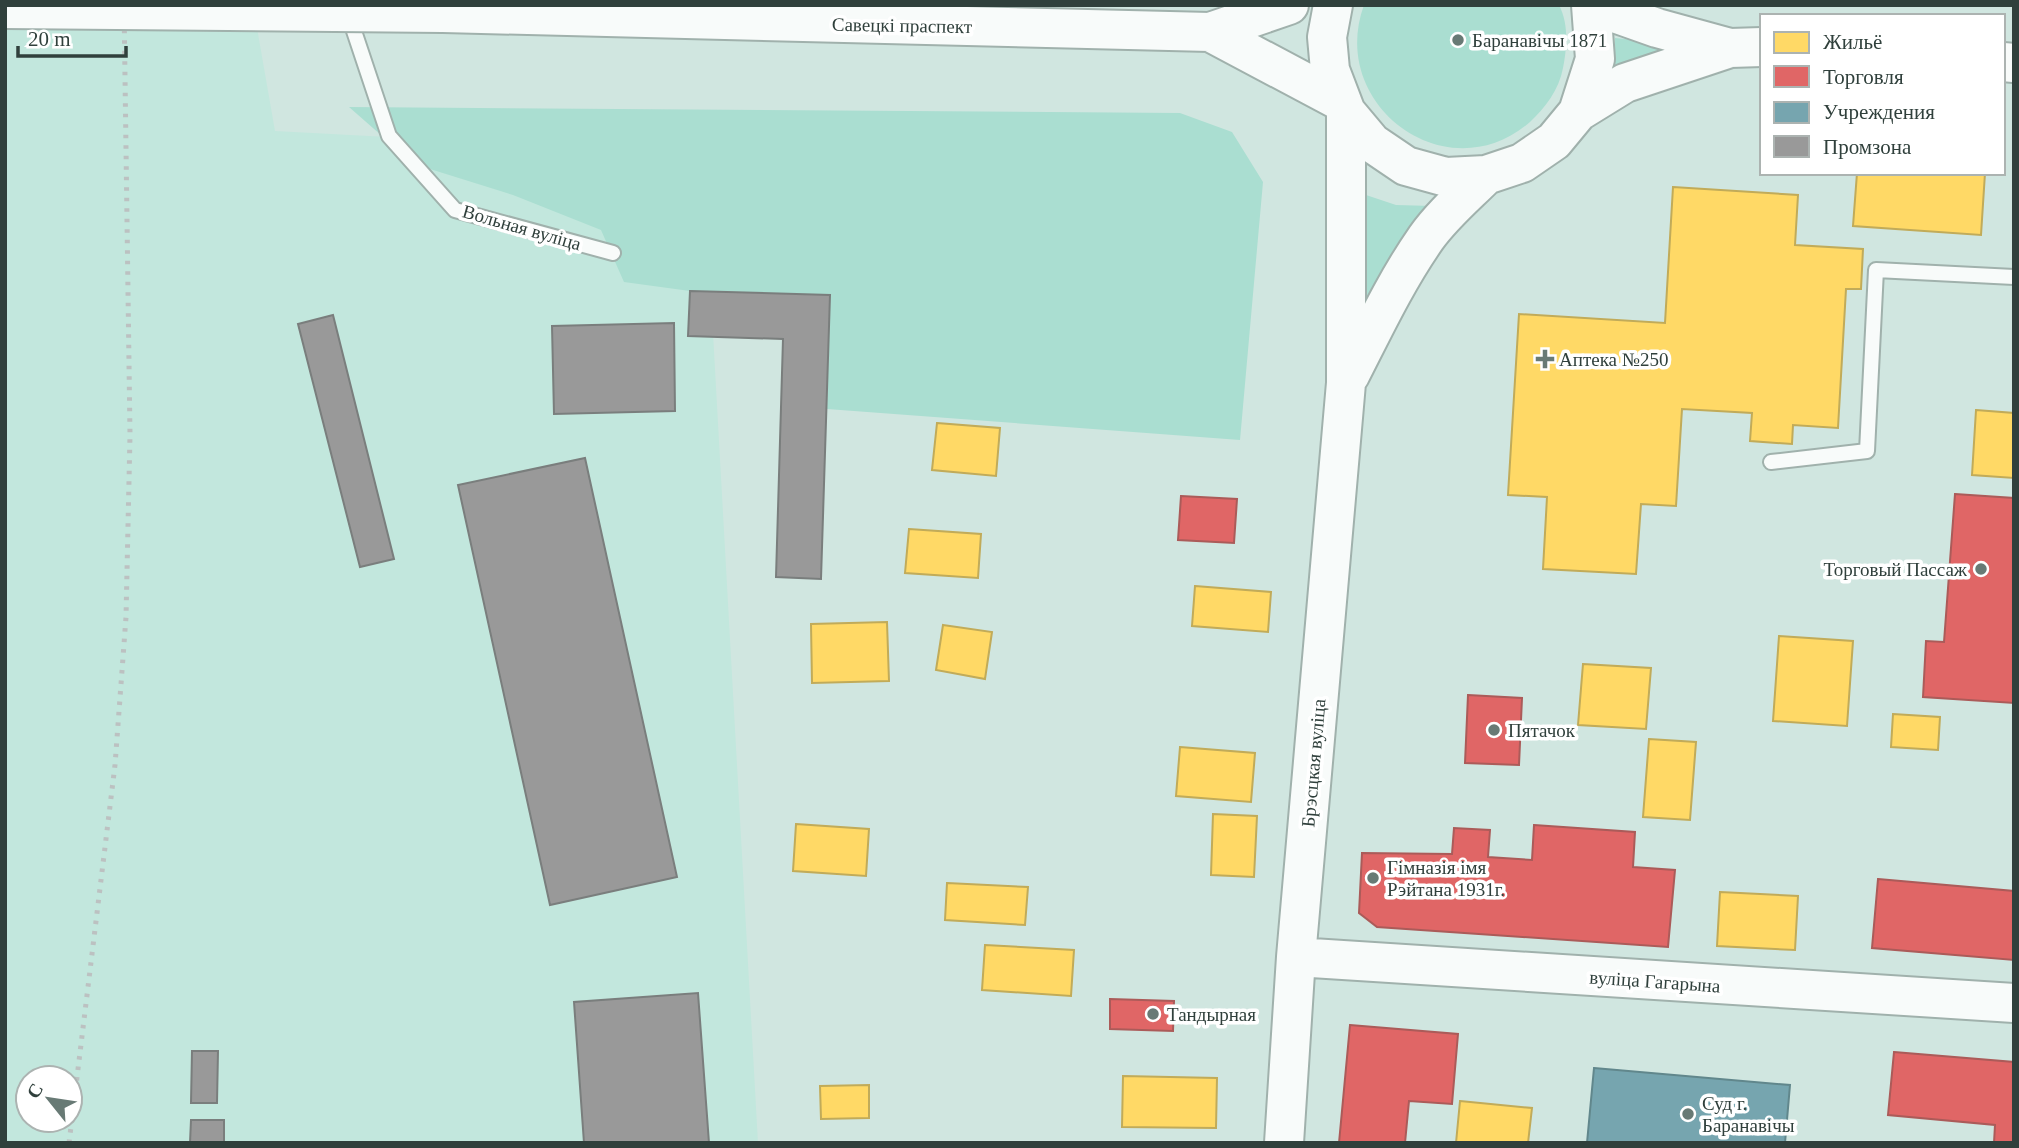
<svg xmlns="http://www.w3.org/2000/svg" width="2019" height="1148" font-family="'Times New Roman',serif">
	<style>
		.built { fill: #c2e7dd; fill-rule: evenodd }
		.green { fill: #aaded1 }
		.homes { fill: #ffd966; stroke: #c1ab59; stroke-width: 2 }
		.shops { fill: #e06666; stroke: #ab5b59; stroke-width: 2 }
		.public { fill: #76a5af; stroke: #61878c; stroke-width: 2 }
		.industry { fill: #999; stroke: #7a7e7d; stroke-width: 2 }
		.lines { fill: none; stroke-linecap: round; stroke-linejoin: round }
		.lane-casing { stroke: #a0b1ac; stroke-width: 18 }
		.secondary-casing { stroke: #a0b1ac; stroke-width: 42 }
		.lane { stroke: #f8fbfa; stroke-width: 14 }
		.secondary { stroke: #f8fbfa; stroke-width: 38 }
		.rail { stroke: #bcc1c1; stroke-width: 5; stroke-dasharray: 3.5 7; stroke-linecap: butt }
		.secondary-bridge-casing { stroke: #a0b1ac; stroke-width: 42; stroke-linecap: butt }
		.secondary-bridge { stroke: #f8fbfa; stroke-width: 38 }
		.poi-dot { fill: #687a75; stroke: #fff; stroke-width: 2.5 }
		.labels { text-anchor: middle; stroke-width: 7; stroke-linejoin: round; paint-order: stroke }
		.street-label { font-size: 19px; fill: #30403c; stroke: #fff }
		.poi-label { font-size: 19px; fill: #30403c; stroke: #fff; text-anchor: start }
	</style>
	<rect width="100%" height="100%" fill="#d0e6e0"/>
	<path class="built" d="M 5,5 L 253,5 L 275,131 L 725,155 L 710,279 L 758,1143 L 5,1143 ZM 28,1078 L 70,1078 L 70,1120 L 28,1120 Z"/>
	<path class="green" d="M 1364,5 L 1559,5 C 1569,24 1567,48 1563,68 C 1559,90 1545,108 1530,122 C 1448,194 1327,106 1364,5 Z
		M 1615,38 L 1688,45 L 1612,76 Z
		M 349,107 L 1180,113 L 1232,132 L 1263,182 L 1240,440 L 827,409 L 830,295 L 690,291 L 624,282 L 601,230 L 513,195 L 414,164 Z
		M 1363,194 L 1396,205 L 1433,206 L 1359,314 Z"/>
	<path class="homes" d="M 1857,173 L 1985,173 L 1981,235 L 1853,226 Z
		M 1673,187 L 1798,195 L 1795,245 L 1863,249 L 1861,289 L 1846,289 L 1838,428 L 1793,425 L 1792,444 L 1750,441 L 1752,413 L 1682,409 L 1676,506 L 1641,504 L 1636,574 L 1543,569 L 1547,497 L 1508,495 L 1519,314 L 1665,323 Z
		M 1976,410 L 2014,413 L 2014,478 L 1972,475 Z
		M 937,423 L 1000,428 L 996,476 L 932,470 Z
		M 909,529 L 981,534 L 978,578 L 905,573 Z
		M 1195,586 L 1271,592 L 1268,632 L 1192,626 Z
		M 887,622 L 889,681 L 812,683 L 811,624 Z
		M 943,625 L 992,632 L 985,679 L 936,670 Z
		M 1779,636 L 1853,641 L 1847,726 L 1773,721 Z
		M 1583,664 L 1651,668 L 1646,729 L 1578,725 Z
		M 1893,714 L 1940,717 L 1938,750 L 1891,747 Z
		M 1649,739 L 1696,742 L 1690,820 L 1643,817 Z
		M 1180,747 L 1255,753 L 1251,802 L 1176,796 Z
		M 1213,814 L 1257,816 L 1254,877 L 1211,875 Z
		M 796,824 L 869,829 L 866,876 L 793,871 Z
		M 947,883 L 1028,887 L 1025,925 L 945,920 Z
		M 1720,892 L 1798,896 L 1795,950 L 1717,946 Z
		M 985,945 L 1074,950 L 1071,996 L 982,990 Z
		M 1123,1076 L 1217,1078 L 1216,1128 L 1122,1127 Z
		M 869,1085 L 869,1118 L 821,1119 L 820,1086 Z
		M 1460,1101 L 1532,1108 L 1528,1143 L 1456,1143 Z"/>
	<path class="shops" d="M 1955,494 L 2014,498 L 2014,703 L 1923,697 L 1926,641 L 1944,642 Z
		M 1181,496 L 1237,499 L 1234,543 L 1178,540 Z
		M 1468,695 L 1522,698 L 1519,765 L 1465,763 Z
		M 1534,825 L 1635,832 L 1633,867 L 1675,870 L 1668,947 L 1377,927 L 1359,913 L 1362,853 L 1452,854 L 1454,828 L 1490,830 L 1488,857 L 1532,860 Z
		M 1878,879 L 2014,891 L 2014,960 L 1872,948 Z
		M 1110,999 L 1174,1001 L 1173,1031 L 1110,1029 Z
		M 1350,1025 L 1458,1034 L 1452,1104 L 1409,1101 L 1405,1143 L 1339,1143 Z
		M 1894,1052 L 2014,1062 L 2014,1143 L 1994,1143 L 1995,1125 L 1888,1115 Z"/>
	<path class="public" d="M 1594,1068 L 1790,1085 L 1785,1143 L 1587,1143 Z"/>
	<path class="industry" d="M 690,291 L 830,295 L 821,579 L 776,577 L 783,339 L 688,336 Z
		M 333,315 L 394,559 L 360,567 L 298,324 Z
		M 674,323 L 675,411 L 554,414 L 552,326 Z
		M 585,458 L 677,877 L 550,905 L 458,485 Z
		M 698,993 L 709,1143 L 584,1143 L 574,1002 Z
		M 192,1051 L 218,1051 L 217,1103 L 191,1103 Z
		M 191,1120 L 224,1120 L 224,1143 L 190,1143 Z"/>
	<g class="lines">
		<defs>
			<path id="lane" d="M 348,13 L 389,136 L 455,210 L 613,253
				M 1771,462 L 1867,451 L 1876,270 L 2014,277"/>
			<path id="secondary" d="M 1333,5 L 1327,37 L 1330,70 L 1346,112 L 1372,143 L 1406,166 L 1446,177 L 1486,175 L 1522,163 L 1554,141 L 1578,112 L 1595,59 L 1591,5
				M 1592,5 L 1657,28 L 1730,48
				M 443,13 L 1210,32 L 1289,5
				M 1210,32 L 1340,101
				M 2003,62 L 2014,63
				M 1578,112 L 1625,83 L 1730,48 L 1762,47
				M 1350,375 C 1374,328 1396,281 1426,238 C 1443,214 1466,195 1486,175
				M 1296,957 L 2014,1003
				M 1284,1143 L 1296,957 L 1346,383 L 1346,112"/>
		</defs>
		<use href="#lane" class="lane-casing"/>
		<use href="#secondary" class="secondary-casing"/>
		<use href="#lane" class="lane"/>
		<use href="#secondary" class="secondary"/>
		<path class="rail" d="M 69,1143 L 115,765 L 126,617 L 130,435 L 124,5"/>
		<defs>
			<path id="secondary-bridge" d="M 5,9 L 443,13"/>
		</defs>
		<use href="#secondary-bridge" class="secondary-bridge-casing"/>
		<use href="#secondary-bridge" class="secondary-bridge"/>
	</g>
	<g class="poi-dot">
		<circle cx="1458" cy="40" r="7"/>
		<path d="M1541.5 348.5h7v7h7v7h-7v7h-7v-7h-7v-7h7z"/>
		<circle cx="1981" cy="569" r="7"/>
		<circle cx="1494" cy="730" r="7"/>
		<circle cx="1373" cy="878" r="7"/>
		<circle cx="1153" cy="1014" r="7"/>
		<circle cx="1688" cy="1114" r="7"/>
	</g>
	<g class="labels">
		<g class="street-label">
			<text transform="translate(902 25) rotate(1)" y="7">Савецкі праспект</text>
			<text transform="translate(522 227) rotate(16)" y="7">Вольная вуліца</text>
			<text transform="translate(1313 763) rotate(-85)" y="7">Брэсцкая вуліца</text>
			<text transform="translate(1655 981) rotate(4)" y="7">вуліца Гагарына</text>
		</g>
		<g class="poi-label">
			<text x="1472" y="47">Баранавічы 1871</text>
			<text x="1559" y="366">Аптека №250</text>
			<text x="1967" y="576" text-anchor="end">Торговый Пассаж</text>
			<text x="1508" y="737">Пятачок</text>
			<text x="1387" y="874">Гімназія імя<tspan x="1387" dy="22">Рэйтана 1931г.</tspan></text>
			<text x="1167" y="1021">Тандырная</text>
			<text x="1702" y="1110">Суд г.<tspan x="1702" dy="22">Баранавічы</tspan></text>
		</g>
	</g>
	<rect width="2019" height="1148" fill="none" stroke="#30403c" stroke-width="14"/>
	<rect x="1760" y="14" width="245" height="161" fill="#ffffff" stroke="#acb3b1" stroke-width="2"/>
	<rect x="1774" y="32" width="35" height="21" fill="#ffd966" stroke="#acb3b1" stroke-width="2"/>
	<text x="1823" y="49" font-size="21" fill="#30403c">Жильё</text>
	<rect x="1774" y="66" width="35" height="21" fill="#e06666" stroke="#acb3b1" stroke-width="2"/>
	<text x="1823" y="84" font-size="21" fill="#30403c">Торговля</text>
	<rect x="1774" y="102" width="35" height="21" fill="#76a5af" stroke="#acb3b1" stroke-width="2"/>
	<text x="1823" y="119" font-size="21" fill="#30403c">Учреждения</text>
	<rect x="1774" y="136" width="35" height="21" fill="#999999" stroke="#acb3b1" stroke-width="2"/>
	<text x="1823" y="154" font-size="21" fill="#30403c">Промзона</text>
	<g transform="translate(49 1099) rotate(300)"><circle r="33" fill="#ffffff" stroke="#acb3b1" stroke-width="2"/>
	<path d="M0-5L12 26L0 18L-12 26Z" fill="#687a75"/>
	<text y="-10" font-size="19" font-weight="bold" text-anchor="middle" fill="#30403c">С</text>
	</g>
	<path d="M18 46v10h108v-10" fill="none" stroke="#30403c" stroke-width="3.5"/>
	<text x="28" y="46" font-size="21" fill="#30403c" stroke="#ffffff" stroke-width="5" paint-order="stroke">20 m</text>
</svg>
